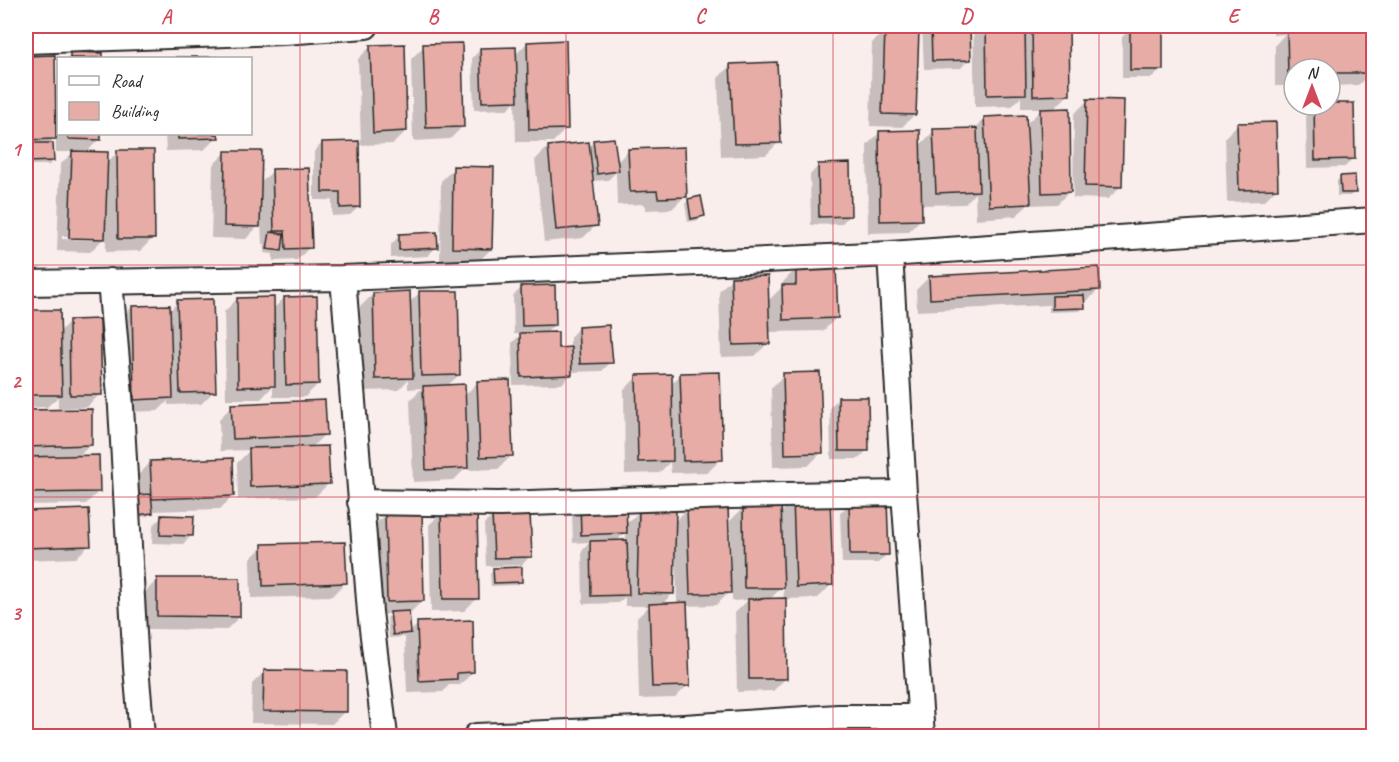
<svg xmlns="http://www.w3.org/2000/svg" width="1399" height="762" font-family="Caveat,sans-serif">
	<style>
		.shadow { fill: #0003; fill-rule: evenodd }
		.building { fill: #e6aca5; stroke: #2b2b2b; stroke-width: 1.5 }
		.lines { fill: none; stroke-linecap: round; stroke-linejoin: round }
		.minor-casing { stroke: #2b2b2b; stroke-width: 28 }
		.minor { stroke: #fff; stroke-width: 24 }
		.grid { fill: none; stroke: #d1495b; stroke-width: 1.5; stroke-opacity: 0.55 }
		.neatline { fill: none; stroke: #d1495b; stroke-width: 2 }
		.grid-label { font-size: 20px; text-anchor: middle; font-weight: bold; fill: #d1495b }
	</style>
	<rect width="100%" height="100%" fill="#faeeed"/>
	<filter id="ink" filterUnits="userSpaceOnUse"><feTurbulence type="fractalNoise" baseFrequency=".0167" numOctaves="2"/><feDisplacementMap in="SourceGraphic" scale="12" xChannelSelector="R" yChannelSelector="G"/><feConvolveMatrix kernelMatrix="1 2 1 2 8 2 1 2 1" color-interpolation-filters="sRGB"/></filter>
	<g filter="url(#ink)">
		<path class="shadow" d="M 722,26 L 744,26 L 741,28 L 723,28 Z
			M 922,26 L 968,26 L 969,59 L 961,68 L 924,69 Z
			M 973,26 L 1068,26 L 1068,95 L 1053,110 L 1070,191 L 1057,204 L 1028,205 L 1016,216 L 976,219 L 975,193 L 965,204 L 920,205 L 921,219 L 908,232 L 868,233 L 867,145 L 880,132 L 919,146 L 934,131 L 975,129 L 985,119 L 1025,125 L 1043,108 L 1021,108 L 1021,97 L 1012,106 L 975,107 Z
			M 1273,26 L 1365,26 L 1360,31 L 1371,72 L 1368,76 L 1374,76 L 1374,100 L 1367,100 L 1368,76 L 1358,85 L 1330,86 L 1330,69 L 1294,69 L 1294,86 L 1275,86 L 1275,45 L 1285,34 L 1273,35 Z
			M 1131,29 L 1161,70 L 1152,78 L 1122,78 L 1122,37 Z
			M 885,30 L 915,114 L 902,127 L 870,126 L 872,43 Z
			M 527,43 L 566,129 L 553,142 L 516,142 L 515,101 L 508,109 L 474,110 L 472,58 L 481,49 L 515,55 Z
			M 371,46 L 406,131 L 393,144 L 358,145 L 359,207 L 350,215 L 332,216 L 332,200 L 314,200 L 314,152 L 322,143 L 361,143 L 358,59 Z
			M 424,46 L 463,126 L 450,139 L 413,141 L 411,59 Z
			M 71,54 L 102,55 L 102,58 L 66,58 Z
			M 26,57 L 53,57 L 54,117 L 57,117 L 58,66 L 58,134 L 99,134 L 99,139 L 86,153 L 106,163 L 118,152 L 153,238 L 140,251 L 106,252 L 106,236 L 90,252 L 57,251 L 60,165 L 73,152 L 56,152 L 56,136 L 49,144 L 53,161 L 49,165 L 26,165 ZM 62,236 L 93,237 L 93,240 L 62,239 Z
			M 731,65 L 779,142 L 766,155 L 721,157 L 718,78 Z
			M 1087,101 L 1121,186 L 1108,199 L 1073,198 L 1074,114 Z
			M 1314,105 L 1352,105 L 1353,158 L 1345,167 L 1307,168 L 1306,114 Z
			M 1238,124 L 1277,188 L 1264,201 L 1227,202 L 1225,137 Z
			M 165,134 L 217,134 L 217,137 L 204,150 L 166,151 Z
			M 594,142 L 616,163 L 629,150 L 685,196 L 672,209 L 645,210 L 645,204 L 617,205 L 616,172 L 608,180 L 592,181 L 596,225 L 583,238 L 544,242 L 535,160 L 548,147 L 588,147 Z
			M 226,152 L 259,184 L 273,171 L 310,247 L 297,260 L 273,261 L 273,254 L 264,253 L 265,244 L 262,244 L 261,223 L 246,239 L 211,238 L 213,165 Z
			M 818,166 L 850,215 L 841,224 L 811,225 L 810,175 Z
			M 454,168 L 491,249 L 478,262 L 440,261 L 441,181 Z
			M 1341,177 L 1354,192 L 1350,196 L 1337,196 L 1337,181 Z
			M 688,200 L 703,216 L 699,220 L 688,222 L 685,204 Z
			M 399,236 L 436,247 L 428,256 L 391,258 L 391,245 Z
			M 796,269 L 836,318 L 823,331 L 768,332 L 768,343 L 755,356 L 721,357 L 719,291 L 732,278 L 767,302 L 783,286 L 783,282 Z
			M 929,277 L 1098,290 L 1085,303 L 1083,303 L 1084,307 L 1080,311 L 1049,312 L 1049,305 L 917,311 L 916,290 Z
			M 522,287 L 555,324 L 545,334 L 557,349 L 570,349 L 570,337 L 578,328 L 611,362 L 602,371 L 570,372 L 570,375 L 562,384 L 513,385 L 512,343 L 521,334 L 514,334 L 513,296 Z
			M 419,293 L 459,375 L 447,386 L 464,396 L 478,382 L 511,456 L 498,469 L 468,470 L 468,466 L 454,480 L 413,482 L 410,400 L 422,388 L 408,389 L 408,380 L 398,390 L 363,391 L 360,307 L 373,294 L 409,303 Z
			M 284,298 L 318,384 L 305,397 L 273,397 L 273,386 L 261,399 L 226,399 L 224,312 L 237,299 L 272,310 Z
			M 178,302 L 214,391 L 201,404 L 168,405 L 168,401 L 158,411 L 121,412 L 119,320 L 132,307 L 169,311 Z
			M 59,311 L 59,332 L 70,321 L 100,394 L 87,407 L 58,408 L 58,397 L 47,407 L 26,408 L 26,312 Z
			M 681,374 L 721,459 L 708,472 L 671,473 L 670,462 L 659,473 L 625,474 L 624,390 L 637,377 L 671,385 Z
			M 784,375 L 821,453 L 808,466 L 773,467 L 771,388 Z
			M 838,399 L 867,450 L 859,459 L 831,459 L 830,407 Z
			M 232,406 L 325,434 L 311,448 L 328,484 L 315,497 L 238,499 L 237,463 L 250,450 L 220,451 L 219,419 Z
			M 90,411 L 90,445 L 78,457 L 99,491 L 86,504 L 26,505 L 26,412 Z
			M 151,462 L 233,496 L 220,509 L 152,511 L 148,516 L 134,518 L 139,496 L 138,475 Z
			M 794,500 L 831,585 L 818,598 L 784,599 L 786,678 L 773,691 L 737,692 L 735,613 L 748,600 L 732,601 L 732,590 L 716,605 L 686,606 L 688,685 L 675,698 L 639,699 L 637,618 L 649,606 L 625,606 L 625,597 L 618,603 L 583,604 L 582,551 L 590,542 L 573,543 L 572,513 L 581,505 L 625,525 L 640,511 L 674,523 L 687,509 L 728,568 L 731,568 L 730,521 L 743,508 L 780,513 ZM 626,531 L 626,541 L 616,542 ZM 673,559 L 676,559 L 677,604 L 661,605 L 672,594 ZM 783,586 L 784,600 L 769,600 Z
			M 849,504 L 887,554 L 878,563 L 842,563 L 840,513 Z
			M 88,510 L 89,545 L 76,558 L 26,560 L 26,512 Z
			M 442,512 L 477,598 L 464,611 L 431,612 L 429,525 Z
			M 386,514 L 422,601 L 409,614 L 410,632 L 418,624 L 473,672 L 460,685 L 449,685 L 443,692 L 407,693 L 405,637 L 389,638 L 387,618 L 391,614 L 375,614 L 372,527 Z
			M 493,516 L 530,556 L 522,565 L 486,566 L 484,524 Z
			M 162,517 L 192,535 L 183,544 L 152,543 L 153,525 Z
			M 263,546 L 345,583 L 332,596 L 251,598 L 250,559 Z
			M 494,570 L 521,581 L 517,585 L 491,586 L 490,574 Z
			M 158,579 L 239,617 L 226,630 L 145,629 L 145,592 Z
			M 265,671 L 345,711 L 332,724 L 251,723 L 252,684 Z"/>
		<path class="building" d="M 931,26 L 970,26 L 971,60 L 932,61 Z
			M 986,26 L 1025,26 L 1026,94 L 987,95 Z
			M 1032,26 L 1069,26 L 1070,95 L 1033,96 Z
			M 1130,27 L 1163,27 L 1163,70 L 1130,70 Z
			M 885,29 L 919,30 L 916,115 L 882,114 Z
			M 1373,29 L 1373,73 L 1330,73 L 1330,69 L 1294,69 L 1294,74 L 1288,74 L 1287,30 Z
			M 566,40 L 568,129 L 529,130 L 527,42 Z
			M 462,43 L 464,127 L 426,128 L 423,44 Z
			M 405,44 L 407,131 L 373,133 L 370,45 Z
			M 516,47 L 518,101 L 482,102 L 480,48 Z
			M 70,52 L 103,53 L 103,58 L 70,58 Z
			M 55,55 L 56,139 L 26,140 L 26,56 Z
			M 176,57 L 217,57 L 217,58 L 176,58 Z
			M 777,62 L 781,143 L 734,144 L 730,64 Z
			M 1371,74 L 1374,74 L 1374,97 L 1371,97 Z
			M 1087,99 L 1124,100 L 1122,187 L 1085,186 Z
			M 1330,103 L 1354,103 L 1355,159 L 1315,160 L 1314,105 L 1330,105 Z
			M 1070,108 L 1071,192 L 1042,193 L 1040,109 Z
			M 1026,115 L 1031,204 L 989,206 L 984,117 Z
			M 1276,122 L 1278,189 L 1239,190 L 1237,123 Z
			M 977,128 L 979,191 L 936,193 L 933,129 Z
			M 920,130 L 922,220 L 880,221 L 879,131 Z
			M 68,134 L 101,134 L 101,140 L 68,139 Z
			M 178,134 L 218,134 L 219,138 L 178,139 Z
			M 614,138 L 619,171 L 597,174 L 593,140 Z
			M 359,141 L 360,207 L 340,208 L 340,192 L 322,192 L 322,142 Z
			M 589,142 L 598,226 L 556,230 L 548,146 Z
			M 27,143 L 53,143 L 54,161 L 28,162 Z
			M 685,147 L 687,197 L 658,198 L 657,191 L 630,192 L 628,149 Z
			M 117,150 L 154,150 L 155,239 L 118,239 Z
			M 72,151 L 108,152 L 105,239 L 69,238 Z
			M 225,151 L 262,151 L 260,227 L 224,226 Z
			M 850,163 L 851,216 L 819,217 L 818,164 Z
			M 453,166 L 494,167 L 492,249 L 452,248 Z
			M 309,168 L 312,248 L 286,249 L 285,231 L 274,231 L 272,169 Z
			M 1355,175 L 1356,193 L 1341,193 L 1340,176 Z
			M 701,196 L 705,216 L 691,219 L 688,199 Z
			M 270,232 L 284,234 L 282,251 L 267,249 Z
			M 437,232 L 438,248 L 399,250 L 399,234 Z
			M 836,267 L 838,318 L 783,320 L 782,285 L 796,285 L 796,268 Z
			M 1099,267 L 1100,290 L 930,299 L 929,276 Z
			M 768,276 L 770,344 L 733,345 L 731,277 Z
			M 555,285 L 556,325 L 522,326 L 521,286 Z
			M 410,291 L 413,378 L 375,379 L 373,293 Z
			M 419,291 L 458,291 L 460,375 L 421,376 Z
			M 1084,295 L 1085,308 L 1052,309 L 1052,296 Z
			M 317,296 L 319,384 L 286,385 L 284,297 Z
			M 274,297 L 275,386 L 238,387 L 237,298 Z
			M 213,299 L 216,392 L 180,393 L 177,300 Z
			M 170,305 L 173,398 L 134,400 L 132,306 Z
			M 26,310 L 60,310 L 62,395 L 26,395 Z
			M 100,319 L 102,395 L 70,395 L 69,320 Z
			M 609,325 L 610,341 L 611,341 L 613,363 L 580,364 L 578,327 Z
			M 558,332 L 558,348 L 571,347 L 572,375 L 521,377 L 520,333 Z
			M 720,372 L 723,460 L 683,461 L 680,373 Z
			M 820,372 L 823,453 L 785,454 L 783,373 Z
			M 672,374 L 673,461 L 638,462 L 636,375 Z
			M 510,380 L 513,456 L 480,457 L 477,381 Z
			M 465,384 L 468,468 L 426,470 L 423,386 Z
			M 838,397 L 868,397 L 869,451 L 839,451 Z
			M 325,400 L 327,435 L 233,439 L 231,404 Z
			M 92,409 L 92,445 L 26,447 L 26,410 Z
			M 328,446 L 330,484 L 250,487 L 249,448 Z
			M 99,455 L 100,492 L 26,493 L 26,457 Z
			M 233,458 L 234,496 L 152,499 L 150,461 Z
			M 151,494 L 153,513 L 138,515 L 135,495 Z
			M 830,497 L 833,585 L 796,587 L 793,498 Z
			M 626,501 L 627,533 L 581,535 L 580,503 Z
			M 887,501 L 889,555 L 850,555 L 849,502 Z
			M 781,505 L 784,588 L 744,588 L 743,506 Z
			M 728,506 L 731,593 L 690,594 L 687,508 Z
			M 89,509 L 91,546 L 26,548 L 26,511 Z
			M 639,509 L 676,510 L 674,594 L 637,593 Z
			M 477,510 L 479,599 L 443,599 L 441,511 Z
			M 422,511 L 424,601 L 387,602 L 385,512 Z
			M 530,512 L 532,557 L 494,558 L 492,514 Z
			M 161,515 L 194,516 L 193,536 L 160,535 Z
			M 627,540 L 629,595 L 591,596 L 590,541 Z
			M 345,542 L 347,583 L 263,586 L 262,544 Z
			M 522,567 L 522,582 L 494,583 L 493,568 Z
			M 157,578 L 240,578 L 240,617 L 157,616 Z
			M 786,598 L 787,679 L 749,679 L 748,599 Z
			M 687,602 L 690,686 L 652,687 L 649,604 Z
			M 409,611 L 411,633 L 393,635 L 390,612 Z
			M 473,620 L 474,672 L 457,673 L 457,679 L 419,681 L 417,622 Z
			M 264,670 L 347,671 L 347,712 L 263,711 Z"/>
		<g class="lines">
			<defs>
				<path id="minor" d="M 26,41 L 284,32 L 366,26
					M 890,254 L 904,493 L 922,736
					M 343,278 L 370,612 L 385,736
					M 110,281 L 121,407 L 136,667 L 142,736
					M 26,283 L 343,278 L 746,261 L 890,254 L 1374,220
					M 360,502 L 499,504 L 731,496 L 904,493
					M 476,736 L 684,727 L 838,717 L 920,717"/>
			</defs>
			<use href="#minor" class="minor-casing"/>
			<use href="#minor" class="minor"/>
		</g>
	</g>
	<path class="grid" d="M 300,26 L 300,736M 566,26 L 566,736M 833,26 L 833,736M 1099,26 L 1099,736M 26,265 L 1374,265M 26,497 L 1374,497"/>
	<rect width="1399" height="762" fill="none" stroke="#fff" stroke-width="66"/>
	<rect x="57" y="57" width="195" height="78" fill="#ffffff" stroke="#aaaaaa" stroke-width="1.5"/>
	<rect x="69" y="76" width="30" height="9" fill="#ffffff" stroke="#aaaaaa" stroke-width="1.5"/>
	<text x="111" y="87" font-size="18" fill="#2b2b2b">Road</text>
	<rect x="69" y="102" width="30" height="18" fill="#e6aca5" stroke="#aaaaaa" stroke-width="1.5"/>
	<text x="111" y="117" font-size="18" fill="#2b2b2b">Building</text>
	<g transform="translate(1312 87)"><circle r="28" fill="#ffffff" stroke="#aaaaaa" stroke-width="1.5"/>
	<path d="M0-4.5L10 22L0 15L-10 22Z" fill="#d1495b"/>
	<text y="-9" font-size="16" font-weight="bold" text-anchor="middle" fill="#2b2b2b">N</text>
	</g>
	<rect x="33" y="33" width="1333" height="696" class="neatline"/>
	<g class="grid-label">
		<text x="166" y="23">A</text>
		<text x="433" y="23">B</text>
		<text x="700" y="23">C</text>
		<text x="966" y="23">D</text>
		<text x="1233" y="23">E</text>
		<text x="16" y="156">1</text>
		<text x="16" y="388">2</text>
		<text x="16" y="620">3</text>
	</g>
</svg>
